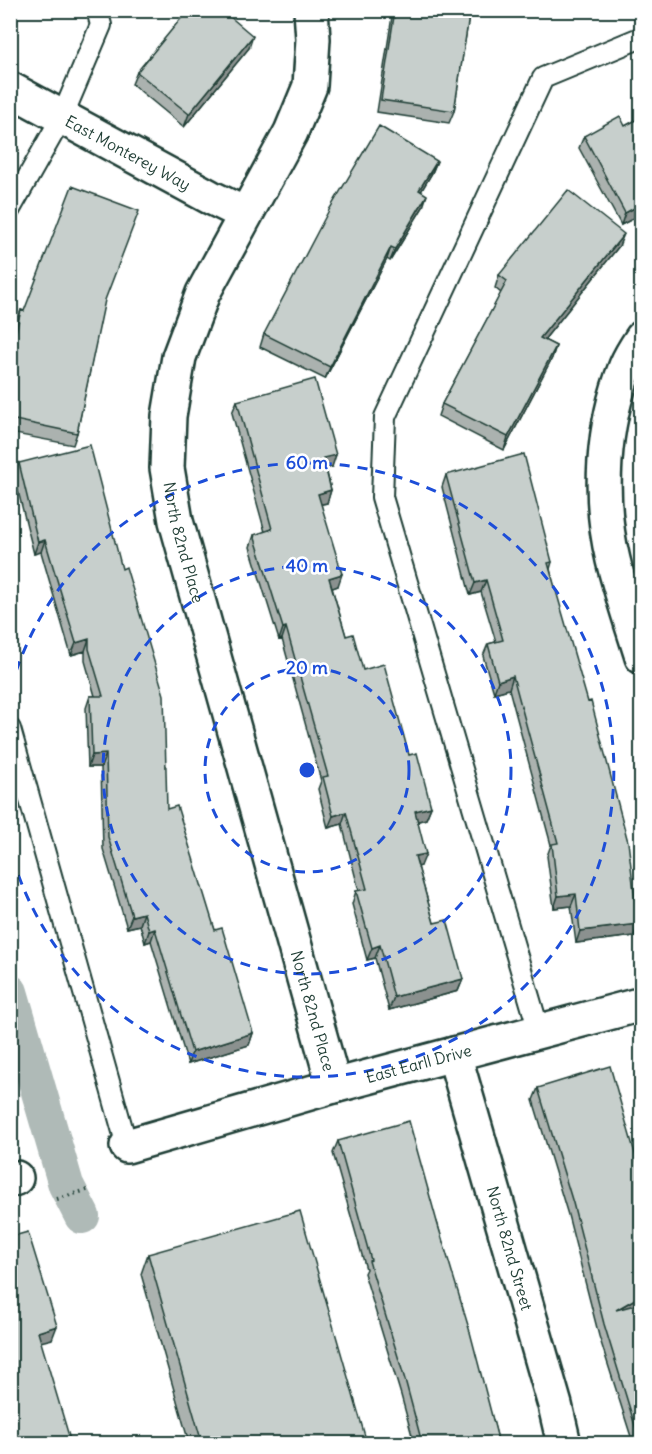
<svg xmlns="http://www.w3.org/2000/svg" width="652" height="1454" font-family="Delius,sans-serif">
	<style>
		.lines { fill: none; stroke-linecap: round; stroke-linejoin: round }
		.canal { stroke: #afbab7; stroke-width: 36 }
		.lane-casing { stroke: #1f3d34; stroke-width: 24 }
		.street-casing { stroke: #1f3d34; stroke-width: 38 }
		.path { stroke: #1f3d34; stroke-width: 4; stroke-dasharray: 1.5 4.5; stroke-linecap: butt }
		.lane { stroke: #fff; stroke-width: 20 }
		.street { stroke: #fff; stroke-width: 33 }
		.wall { fill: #abb2af; stroke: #1f3d34; stroke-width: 1.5 }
		.shaded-wall { fill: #8b918f; stroke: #1f3d34; stroke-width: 1.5 }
		.building { fill: #c7cfcc; stroke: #1f3d34; stroke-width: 1.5 }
		.ring { fill: none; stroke: #1d4ed8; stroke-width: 3; stroke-dasharray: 10 8 }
		.labels { text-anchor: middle; stroke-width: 5; stroke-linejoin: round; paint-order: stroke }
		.street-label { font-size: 16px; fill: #1f3d34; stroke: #fff }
		.centre { fill: #1d4ed8; stroke: #fff; stroke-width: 3 }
		.ring-label { font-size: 18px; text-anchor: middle; font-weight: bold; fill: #1d4ed8; stroke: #fff; stroke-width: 5; stroke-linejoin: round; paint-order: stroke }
	</style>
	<rect width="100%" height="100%" fill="#fff"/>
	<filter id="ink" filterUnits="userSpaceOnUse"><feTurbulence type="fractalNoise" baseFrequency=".0167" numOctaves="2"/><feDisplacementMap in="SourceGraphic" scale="12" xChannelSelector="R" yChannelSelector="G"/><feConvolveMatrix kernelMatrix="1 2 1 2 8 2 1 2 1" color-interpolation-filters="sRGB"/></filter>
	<g filter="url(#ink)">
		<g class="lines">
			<path class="canal" d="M 10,992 L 66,1185 L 82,1216"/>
			<defs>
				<path id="lane" d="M 10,209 L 62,117 L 101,25 L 97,10
					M 10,729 L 127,1146
					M 539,1031 L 382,497 L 385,417 L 543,78 L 642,37"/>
				<g id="street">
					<path id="s1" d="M 311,10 L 313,39 L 310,86 L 291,132 L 203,293 L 179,357 L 169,416 L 167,468 L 176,521 L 334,1086"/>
					<path id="s2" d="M 10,89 L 210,197 L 245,214"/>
					<path d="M 642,338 C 636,347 630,356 626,366 C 602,426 598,498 613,560 C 621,593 632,625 642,657"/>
					<path id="s3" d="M 454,1054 L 555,1405 L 564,1444"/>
					<path id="s4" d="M 127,1146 L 334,1086 L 642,1004"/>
					<path d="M 10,1180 L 16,1178"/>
				</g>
			</defs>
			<use href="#lane" class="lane-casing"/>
			<use href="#street" class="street-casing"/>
			<path class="path" d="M 57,1199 L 90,1189"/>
			<use href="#lane" class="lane"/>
			<use href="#street" class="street"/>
		</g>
		<path class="wall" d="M 393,10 L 470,10 L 454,111 L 449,123 L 377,112 Z
			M 249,48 L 184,127 L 132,84 L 137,72 Z
			M 642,117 L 642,214 L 621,225 L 579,148 L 584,136 L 625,126 Z
			M 437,161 L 432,173 L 421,191 L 423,207 L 390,261 L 387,259 L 325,379 L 260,347 L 264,334 Z
			M 619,246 L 544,340 L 556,346 L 552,358 L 504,450 L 438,416 L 442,404 L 501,293 L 495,288 L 499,275 Z
			M 104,301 L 77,433 L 73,445 L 10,433 L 10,350 L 16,322 L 21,310 L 24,311 Z
			M 237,401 L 332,467 L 326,468 L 331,490 L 327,503 L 321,504 L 338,586 L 332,588 L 346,636 L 363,670 L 409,755 L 431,807 L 426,819 L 418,821 L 421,866 L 418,867 L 434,923 L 463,979 L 458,991 L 389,1010 L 375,958 L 367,960 L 352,904 L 356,891 L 359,891 L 342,824 L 328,828 L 318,789 L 321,781 L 282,639 L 279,640 L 250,547 L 254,535 L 265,532 L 232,413 Z
			M 19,463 L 167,809 L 215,930 L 253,1033 L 249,1045 L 188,1064 L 151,941 L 145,943 L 140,925 L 127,928 L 103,849 L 101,767 L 88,767 L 86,708 L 90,696 L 95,696 L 85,661 L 85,651 L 71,655 L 41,552 L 34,554 L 14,475 Z
			M 446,475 L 552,562 L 550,569 L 634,936 L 576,943 L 571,906 L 554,908 L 547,856 L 551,845 L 509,689 L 494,693 L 483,656 L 488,644 L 496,642 L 481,592 L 470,595 L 442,487 Z
			M 538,1088 L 642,1178 L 642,1443 L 633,1443 L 599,1336 L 568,1215 L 533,1100 Z
			M 338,1141 L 437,1222 L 499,1443 L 414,1443 L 401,1395 L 364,1273 L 366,1269 L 333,1153 Z
			M 148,1254 L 367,1443 L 189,1443 L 141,1274 Z"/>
		<path class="shaded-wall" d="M 253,36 L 249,48 L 184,127 L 189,114 Z
			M 19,150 L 14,162 L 10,170 L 10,166 Z
			M 437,161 L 432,173 L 415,202 L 419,190 Z
			M 427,195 L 423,207 L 390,261 L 395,249 Z
			M 642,204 L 642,214 L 621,225 L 625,213 Z
			M 624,234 L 619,246 L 536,350 L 540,338 Z
			M 391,247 L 387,259 L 325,379 L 330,367 Z
			M 556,346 L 552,358 L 504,450 L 508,437 Z
			M 336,455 L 332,467 L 318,470 L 323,458 Z
			M 331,490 L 327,503 L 313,506 L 318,494 Z
			M 45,540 L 41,552 L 34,554 L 38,542 Z
			M 342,574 L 338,586 L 325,591 L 329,578 Z
			M 486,580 L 481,592 L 470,595 L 475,583 Z
			M 286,627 L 282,639 L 279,640 L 283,628 Z
			M 89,639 L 85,651 L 71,655 L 76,643 Z
			M 513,676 L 509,689 L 494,693 L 498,681 Z
			M 106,754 L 101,767 L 88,767 L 92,755 Z
			M 431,807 L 426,819 L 411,823 L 415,811 Z
			M 346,812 L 342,824 L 328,828 L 333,816 Z
			M 426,854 L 421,866 L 411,869 L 415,856 Z
			M 576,894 L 571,906 L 554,908 L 558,896 Z
			M 144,913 L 140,925 L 127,928 L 132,916 Z
			M 638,924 L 634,936 L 576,943 L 580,931 Z
			M 155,929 L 151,941 L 145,943 L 149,931 Z
			M 380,945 L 375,958 L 367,960 L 372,948 Z
			M 463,979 L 458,991 L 389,1010 L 394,997 Z
			M 253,1033 L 249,1045 L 188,1064 L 192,1052 Z
			M 642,1295 L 642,1305 L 616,1310 Z
			M 57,1326 L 52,1339 L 33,1344 L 38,1332 Z"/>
		<path class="building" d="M 188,10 L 222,10 L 253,36 L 189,114 L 137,72 Z
			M 395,10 L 470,10 L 454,111 L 381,100 Z
			M 620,116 L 625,126 L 642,117 L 642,204 L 625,213 L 584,136 Z
			M 379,126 L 437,161 L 419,190 L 427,195 L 395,249 L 391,247 L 330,367 L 264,334 L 329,210 Z
			M 10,146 L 19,150 L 10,166 Z
			M 72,186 L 139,211 L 105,300 L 77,433 L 10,419 L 10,359 L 21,310 L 24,311 Z
			M 568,190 L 624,234 L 540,338 L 556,346 L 508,437 L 442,404 L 507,281 L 499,275 Z
			M 315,379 L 336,455 L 323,458 L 331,490 L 318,494 L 342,574 L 329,578 L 346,636 L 353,634 L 363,670 L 384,664 L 409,755 L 417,753 L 431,807 L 415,811 L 426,854 L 415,856 L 434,923 L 447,920 L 463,979 L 394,997 L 380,945 L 372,948 L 356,891 L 367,889 L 346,812 L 333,816 L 323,777 L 328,776 L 286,627 L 283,628 L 254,535 L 272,529 L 237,401 Z
			M 90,445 L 122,569 L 126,567 L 164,695 L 167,809 L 177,806 L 215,930 L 222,928 L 253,1033 L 192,1052 L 155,929 L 149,931 L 144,913 L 132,916 L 108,837 L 106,754 L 92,755 L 90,696 L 103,696 L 89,649 L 89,639 L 76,643 L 45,540 L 38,542 L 19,463 Z
			M 524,454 L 552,562 L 548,563 L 588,702 L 591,701 L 628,842 L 638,924 L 580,931 L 576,894 L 558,896 L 552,844 L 558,843 L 513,676 L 498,681 L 488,644 L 503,640 L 486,580 L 475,583 L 446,475 Z
			M 610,1066 L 642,1178 L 642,1295 L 616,1310 L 642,1303 L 642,1443 L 639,1443 L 638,1442 L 640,1442 L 604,1324 L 573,1203 L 538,1088 Z
			M 409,1121 L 437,1222 L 470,1332 L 499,1443 L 422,1443 L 406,1383 L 369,1261 L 371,1260 L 338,1141 Z
			M 300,1211 L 367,1443 L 202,1443 L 148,1254 Z
			M 28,1232 L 57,1326 L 38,1332 L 71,1443 L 10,1443 L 10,1237 Z"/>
	</g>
	<g class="ring">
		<circle cx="307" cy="770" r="102"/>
		<circle cx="307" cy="770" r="204"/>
		<path d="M11 688A307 307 0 1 1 11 852"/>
	</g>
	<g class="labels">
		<g class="street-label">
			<text dy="6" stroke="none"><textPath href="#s2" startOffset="134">East Monterey Way</textPath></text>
			<text dy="6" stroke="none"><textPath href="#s1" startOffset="566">North 82nd Place</textPath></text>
			<text dy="6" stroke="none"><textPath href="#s1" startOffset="1052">North 82nd Place</textPath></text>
			<text dy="6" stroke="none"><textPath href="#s4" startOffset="303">East Earll Drive</textPath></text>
			<text dy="6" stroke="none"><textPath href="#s3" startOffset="202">North 82nd Street</textPath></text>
		</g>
	</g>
	<circle cx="307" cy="770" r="9" class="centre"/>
	<g class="ring-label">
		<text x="307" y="469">60 m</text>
		<text x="307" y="572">40 m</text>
		<text x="307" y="674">20 m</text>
	</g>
	<rect width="652" height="1454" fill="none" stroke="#fff" stroke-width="36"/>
	<rect x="18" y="18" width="616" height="1418" fill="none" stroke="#1f3d34" stroke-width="2" filter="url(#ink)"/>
</svg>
